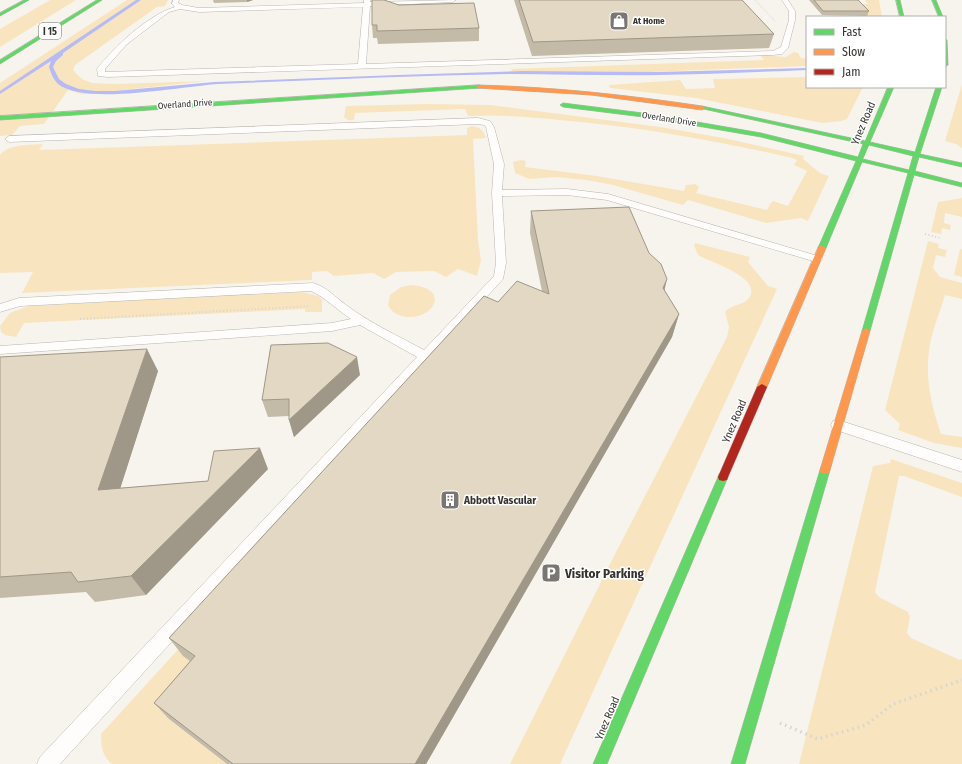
<svg xmlns="http://www.w3.org/2000/svg" width="962" height="764" font-family="'Fira Sans Condensed',sans-serif">
	<style>
		.green { fill: #f8e5c0 }
		.lines { fill: none; stroke-linecap: round; stroke-linejoin: round }
		.stream { fill: #b6bbf5; fill-rule: evenodd }
		.lane-casing { stroke: #b7b5af; stroke-width: 1 }
		.fast-casing { stroke: #b7b5af; stroke-width: 1 }
		.slow-casing { stroke: #b7b5af; stroke-width: 1 }
		.jam-casing { stroke: #b7b5af; stroke-width: 1 }
		.path-far2 { stroke: #d5d5d3; stroke-width: 1.5; stroke-dasharray: 0.5 1.5; stroke-linecap: butt }
		.path-far1 { stroke: #d5d5d3; stroke-width: 2; stroke-dasharray: 1 2.5; stroke-linecap: butt }
		.path { stroke: #d5d5d3; stroke-width: 3.5; stroke-dasharray: 1.5 4; stroke-linecap: butt }
		.lane { fill: #fefdfc; fill-rule: evenodd }
		.fast { fill: #63d668; fill-rule: evenodd }
		.slow { fill: #ff974d; fill-rule: evenodd }
		.jam { fill: #b3261e; fill-rule: evenodd }
		.wall { fill: #c3baa8 }
		.shaded-wall { fill: #9f9788 }
		.building { fill: #e3d8c3; stroke: #9f9788 }
		.labels { text-anchor: middle; stroke-width: 3; stroke-linejoin: round; paint-order: stroke }
		.far-poi-label { font-size: 9px; font-weight: bold; fill: #373430; stroke: #fff; text-anchor: start }
		.far-street-label { font-size: 9px; fill: #373430; stroke: #fff }
		.shield { fill: #fff; stroke: #73716e; stroke-width: 1 }
		.shield-label { font-size: 10px; font-weight: bold; fill: #373430 }
		.street-label { font-size: 11px; fill: #373430; stroke: #fff }
		.poi-label { font-size: 11px; font-weight: bold; fill: #373430; stroke: #fff; text-anchor: start }
		.near-poi-label { font-size: 13px; font-weight: bold; fill: #373430; stroke: #fff; text-anchor: start }
	</style>
	<rect width="100%" height="100%" fill="#f7f4ed"/>
	<path class="green" d="M 50,0 L 76,0 L 0,47 L 0,29 Z
		M 127,0 L 168,0 L 165,6 L 157,7 L 75,65 L 73,70 L 82,79 L 92,83 L 114,84 L 207,81 L 123,90 L 120,94 L 82,94 L 68,90 L 44,124 L 20,126 L 12,135 L 0,136 L 0,83 Z
		M 865,0 L 879,0 L 882,17 L 820,16 L 867,16 L 856,4 L 868,4 Z
		M 794,52 L 798,53 L 801,58 L 807,59 L 807,66 L 648,72 L 512,71 L 511,69 L 764,60 L 760,55 L 786,57 Z
		M 807,77 L 807,87 L 863,87 L 847,119 L 841,121 L 822,123 L 696,98 L 610,88 L 609,85 L 680,80 L 686,89 L 715,88 L 713,79 Z
		M 962,84 L 962,148 L 956,144 L 945,141 Z
		M 426,104 L 490,105 L 660,127 L 724,138 L 804,156 L 803,159 L 820,173 L 829,176 L 808,221 L 801,218 L 766,223 L 688,200 L 683,205 L 613,185 L 586,180 L 556,177 L 529,179 L 515,173 L 513,162 L 521,160 L 526,161 L 525,167 L 597,176 L 684,191 L 686,185 L 695,184 L 699,187 L 696,193 L 767,210 L 770,204 L 773,201 L 788,206 L 807,171 L 794,165 L 797,160 L 792,158 C 722,142 651,129 580,122 C 542,118 505,114 468,116 L 465,109 L 355,113 L 354,120 C 349,121 347,120 344,117 L 346,106 Z
		M 472,126 C 481,128 483,130 486,138 L 473,139 L 478,240 L 481,260 L 477,276 L 458,269 L 446,277 L 434,271 L 396,272 L 384,279 L 373,273 L 334,276 L 327,271 L 312,272 L 312,280 L 22,293 L 33,272 L 0,273 L 0,155 C 8,144 30,145 43,144 L 39,150 L 467,135 L 467,128 Z
		M 962,198 L 962,217 L 945,213 L 944,223 L 951,225 L 950,230 L 942,228 L 941,234 L 931,232 L 938,202 Z
		M 928,241 L 939,244 L 938,248 L 947,250 L 945,257 L 936,255 L 933,268 L 940,277 L 962,283 L 962,299 L 945,295 C 940,313 931,332 929,351 C 925,380 932,407 941,434 L 962,437 L 962,448 L 934,443 L 898,430 L 900,424 L 885,410 Z
		M 695,243 L 750,257 L 748,262 L 768,286 L 777,289 L 560,764 L 510,764 L 613,558 L 727,337 L 729,327 L 725,312 C 731,304 743,306 749,298 C 763,277 709,262 698,255 L 694,245 Z
		M 960,249 L 962,249 L 962,277 L 954,275 Z
		M 412,285 C 456,289 428,326 399,315 C 394,313 390,310 388,305 L 390,295 L 401,287 Z
		M 302,292 L 318,296 L 322,300 L 322,312 L 305,312 L 305,309 L 24,323 L 16,337 L 5,335 L 1,332 L 0,326 L 10,313 L 29,306 Z
		M 891,459 L 962,483 L 962,497 L 904,476 L 899,476 L 875,592 L 879,597 L 908,612 L 910,617 L 907,633 L 911,638 L 960,660 L 962,659 L 962,764 L 799,764 L 873,466 L 890,463 Z
		M 225,598 L 208,674 L 169,719 L 227,764 L 112,764 C 102,756 101,746 101,734 Z"/>
	<g class="lines">
		<path class="stream" d="M 136,0 L 141,0 L 63,53 L 63,55 L 56,61 L 53,67 L 59,79 L 66,84 L 79,89 L 95,91 L 115,91 L 214,82 L 397,75 L 522,71 L 658,72 L 807,68 L 807,70 C 758,72 709,74 660,75 C 610,76 559,74 509,74 C 412,76 315,80 219,84 C 183,86 85,106 58,84 C 53,79 51,73 49,67 L 51,61 L 0,94 L 0,91 Z"/>
		<defs>
			<path id="lane" d="M 173,0 L 179,0 L 178,3 L 182,5 L 199,8 L 364,3 L 364,0 L 370,0 L 370,2 L 456,0 L 453,2 L 370,6 L 366,64 L 773,51 L 781,47 L 789,20 L 789,11 L 782,0 L 788,0 L 795,11 L 795,20 L 788,48 L 782,54 L 773,55 L 108,77 L 98,76 L 97,69 C 114,47 148,15 175,7 L 172,4 ZM 363,7 L 358,64 L 105,72 L 105,69 L 126,45 L 169,12 L 180,9 L 199,12 Z
				M 478,118 L 490,121 L 494,127 L 504,164 L 502,190 L 567,189 L 608,194 L 821,257 L 822,259 L 821,261 L 813,261 L 607,200 L 567,195 L 502,196 L 506,263 L 503,279 L 60,764 L 37,764 L 40,757 L 417,357 L 360,325 L 332,331 L 0,354 L 0,346 L 332,323 L 351,319 C 337,310 326,298 311,291 L 20,306 L 0,312 L 0,304 L 19,298 L 313,283 C 327,287 335,297 346,305 C 370,323 398,336 424,350 L 494,276 L 496,263 L 492,193 L 494,164 L 486,127 L 484,125 L 478,124 L 9,142 L 5,139 L 9,136 Z
				M 838,420 L 962,460 L 962,472 L 833,429 L 831,425 L 833,421 Z"/>
			<path id="fast" d="M 24,0 L 29,0 L 0,16 L 0,13 Z
				M 97,0 L 102,0 L 0,64 L 0,60 Z
				M 896,0 L 900,0 L 904,17 L 900,17 Z
				M 932,0 L 936,0 L 943,17 L 939,17 Z
				M 945,39 L 947,40 L 948,65 L 945,67 Z
				M 479,85 L 481,86 L 481,88 L 0,120 L 0,116 Z
				M 888,87 L 894,87 L 870,142 L 915,152 L 936,87 L 942,87 L 920,154 L 962,163 L 962,167 L 919,157 L 915,171 L 962,183 L 962,187 L 914,175 L 870,331 L 866,334 L 862,331 L 908,173 L 862,162 L 826,248 L 822,250 L 818,248 L 856,161 L 761,137 L 651,118 L 563,107 L 560,105 L 563,103 L 651,114 L 761,133 L 858,157 L 863,144 L 699,108 L 702,106 L 865,141 ZM 869,145 L 913,156 L 909,170 L 863,159 Z
				M 825,466 L 829,467 L 830,470 L 745,764 L 731,764 L 820,470 L 821,467 Z
				M 723,473 L 727,474 L 728,477 L 607,764 L 593,764 L 718,477 L 719,474 Z"/>
			<path id="slow" d="M 479,85 C 554,87 628,95 702,106 L 705,108 L 702,110 L 591,95 L 477,88 L 477,86 Z
				M 819,246 L 822,246 L 826,248 L 767,387 L 762,390 L 759,389 L 757,387 Z
				M 866,328 L 870,331 L 830,470 L 829,473 L 825,474 L 821,473 L 820,470 L 862,331 Z"/>
			<path id="jam" d="M 762,384 L 767,387 L 728,477 L 727,480 L 723,481 L 719,480 L 718,477 L 757,387 Z"/>
		</defs>
		<use href="#lane" class="lane-casing"/>
		<use href="#fast" class="fast-casing"/>
		<use href="#slow" class="slow-casing"/>
		<use href="#jam" class="jam-casing"/>
		<path class="path-far2" d="M 755,0 L 775,21"/>
		<path class="path-far1" d="M 925,234 L 940,238
			M 80,319 L 311,306"/>
		<path class="path" d="M 780,723 L 818,739 L 866,725 L 893,704 L 962,680"/>
		<use href="#lane" class="lane"/>
		<use href="#fast" class="fast"/>
		<use href="#slow" class="slow"/>
		<use href="#jam" class="jam"/>
	</g>
	<path class="wall" d="M 213,0 L 253,0 L 247,2 L 214,3 Z
		M 514,0 L 742,0 L 774,34 L 769,48 L 532,56 Z
		M 809,0 L 858,0 L 869,11 L 867,16 L 822,15 Z
		M 372,25 L 479,28 L 479,41 L 378,44 L 377,38 L 373,38 Z
		M 531,211 L 664,290 L 679,314 L 672,337 L 426,764 L 227,764 L 169,719 L 154,703 L 190,661 L 183,656 L 169,638 L 498,302 L 542,291 L 530,233 Z
		M 0,357 L 158,371 L 120,488 L 208,481 L 268,469 L 146,595 L 95,602 L 86,592 L 0,598 Z
		M 360,375 L 294,437 L 289,420 L 289,416 L 268,417 L 262,400 Z"/>
	<path class="shaded-wall" d="M 247,0 L 253,0 L 247,2 Z
		M 667,279 L 662,301 L 663,288 Z
		M 679,314 L 672,337 L 426,764 L 415,764 Z
		M 147,349 L 158,371 L 113,511 L 98,490 Z
		M 357,357 L 360,375 L 294,437 L 289,420 Z
		M 260,448 L 268,469 L 146,595 L 131,576 Z"/>
	<path class="building" d="M 372,0 L 384,0 L 399,5 L 474,3 L 479,28 L 377,31 L 377,25 L 372,25 Z
		M 519,0 L 742,0 L 774,34 L 533,42 Z
		M 814,0 L 858,0 L 869,11 L 823,11 Z
		M 629,207 L 649,253 L 661,264 L 667,279 L 663,288 L 679,314 L 415,764 L 233,764 L 154,703 L 195,656 L 169,638 L 484,296 L 498,302 L 517,281 L 549,294 L 531,211 Z
		M 328,343 L 357,357 L 289,420 L 289,399 L 262,400 L 271,345 Z
		M 147,349 L 98,490 L 208,481 L 214,451 L 260,448 L 131,576 L 78,582 L 71,572 L 0,577 L 0,357 Z"/>
	<defs>
		<symbol id="shop-square" viewBox="-11 -11 22 22"><rect x="-9" y="-9" width="18" height="18" rx="4" fill="#7a7772" stroke="#fff"/><path d="M-5-2.5h2.3a2.7 3.5 0 0 1 5.4 0H5L5.5 6h-11ZM-1.5-2.5h3a1.5 2.3 0 0 0-3 0Z" fill="#fff"/></symbol>
		<symbol id="building-square" viewBox="-11 -11 22 22"><rect x="-9" y="-9" width="18" height="18" rx="4" fill="#7a7772" stroke="#fff"/><path d="M-4-6H4V6H1V3H-1V6H-4ZM-2.5-4.3h1.7v1.8h-1.7ZM.8-4.3h1.7v1.8H.8ZM-2.5-1h1.7V.8h-1.7ZM.8-1h1.7V.8H.8Z" fill="#fff"/></symbol>
		<symbol id="parking-square" viewBox="-11 -11 22 22"><rect x="-9" y="-9" width="18" height="18" rx="4" fill="#7a7772" stroke="#fff"/><path d="M-3.5-5.5H1a3.5 3.5 0 0 1 0 7H-1V5.5H-3.5ZM-1-3.4V-.6H.8a1.4 1.4 0 0 0 0-2.8Z" fill="#fff"/></symbol>
	</defs>
	<g fill-rule="evenodd">
		<use href="#shop-square" x="608" y="10" width="22" height="22"/>
		<use href="#building-square" x="439" y="489" width="22" height="22"/>
		<use href="#parking-square" x="540" y="562" width="22" height="22"/>
	</g>
	<g class="labels">
		<g class="far-poi-label">
			<text x="633" y="24">At Home</text>
		</g>
		<g class="far-street-label">
			<text transform="translate(185 104) rotate(-4)" y="3">Overland Drive</text>
			<text transform="translate(669 119) rotate(9)" y="3">Overland Drive</text>
		</g>
		<rect class="shield" x="39" y="23" width="22" height="16" rx="3"/>
		<g class="shield-label">
			<text x="50" y="35">I 15</text>
		</g>
		<g class="street-label">
			<text transform="translate(863 123) rotate(-67)" y="4">Ynez Road</text>
			<text transform="translate(734 421) rotate(-67)" y="4">Ynez Road</text>
			<text transform="translate(607 718) rotate(-67)" y="4">Ynez Road</text>
		</g>
		<g class="poi-label">
			<text x="464" y="504">Abbott Vascular</text>
		</g>
		<g class="near-poi-label">
			<text x="565" y="578">Visitor Parking</text>
		</g>
	</g>
	<rect x="806" y="16" width="140" height="72" fill="#ffffff" stroke="#afaeac"/>
	<rect x="814" y="29" width="20" height="6" fill="#63d668" stroke="#afaeac"/>
	<text x="842" y="36" font-size="12" fill="#373430">Fast</text>
	<rect x="814" y="49" width="20" height="6" fill="#ff974d" stroke="#afaeac"/>
	<text x="842" y="56" font-size="12" fill="#373430">Slow</text>
	<rect x="814" y="69" width="20" height="6" fill="#b3261e" stroke="#afaeac"/>
	<text x="842" y="76" font-size="12" fill="#373430">Jam</text>
</svg>
